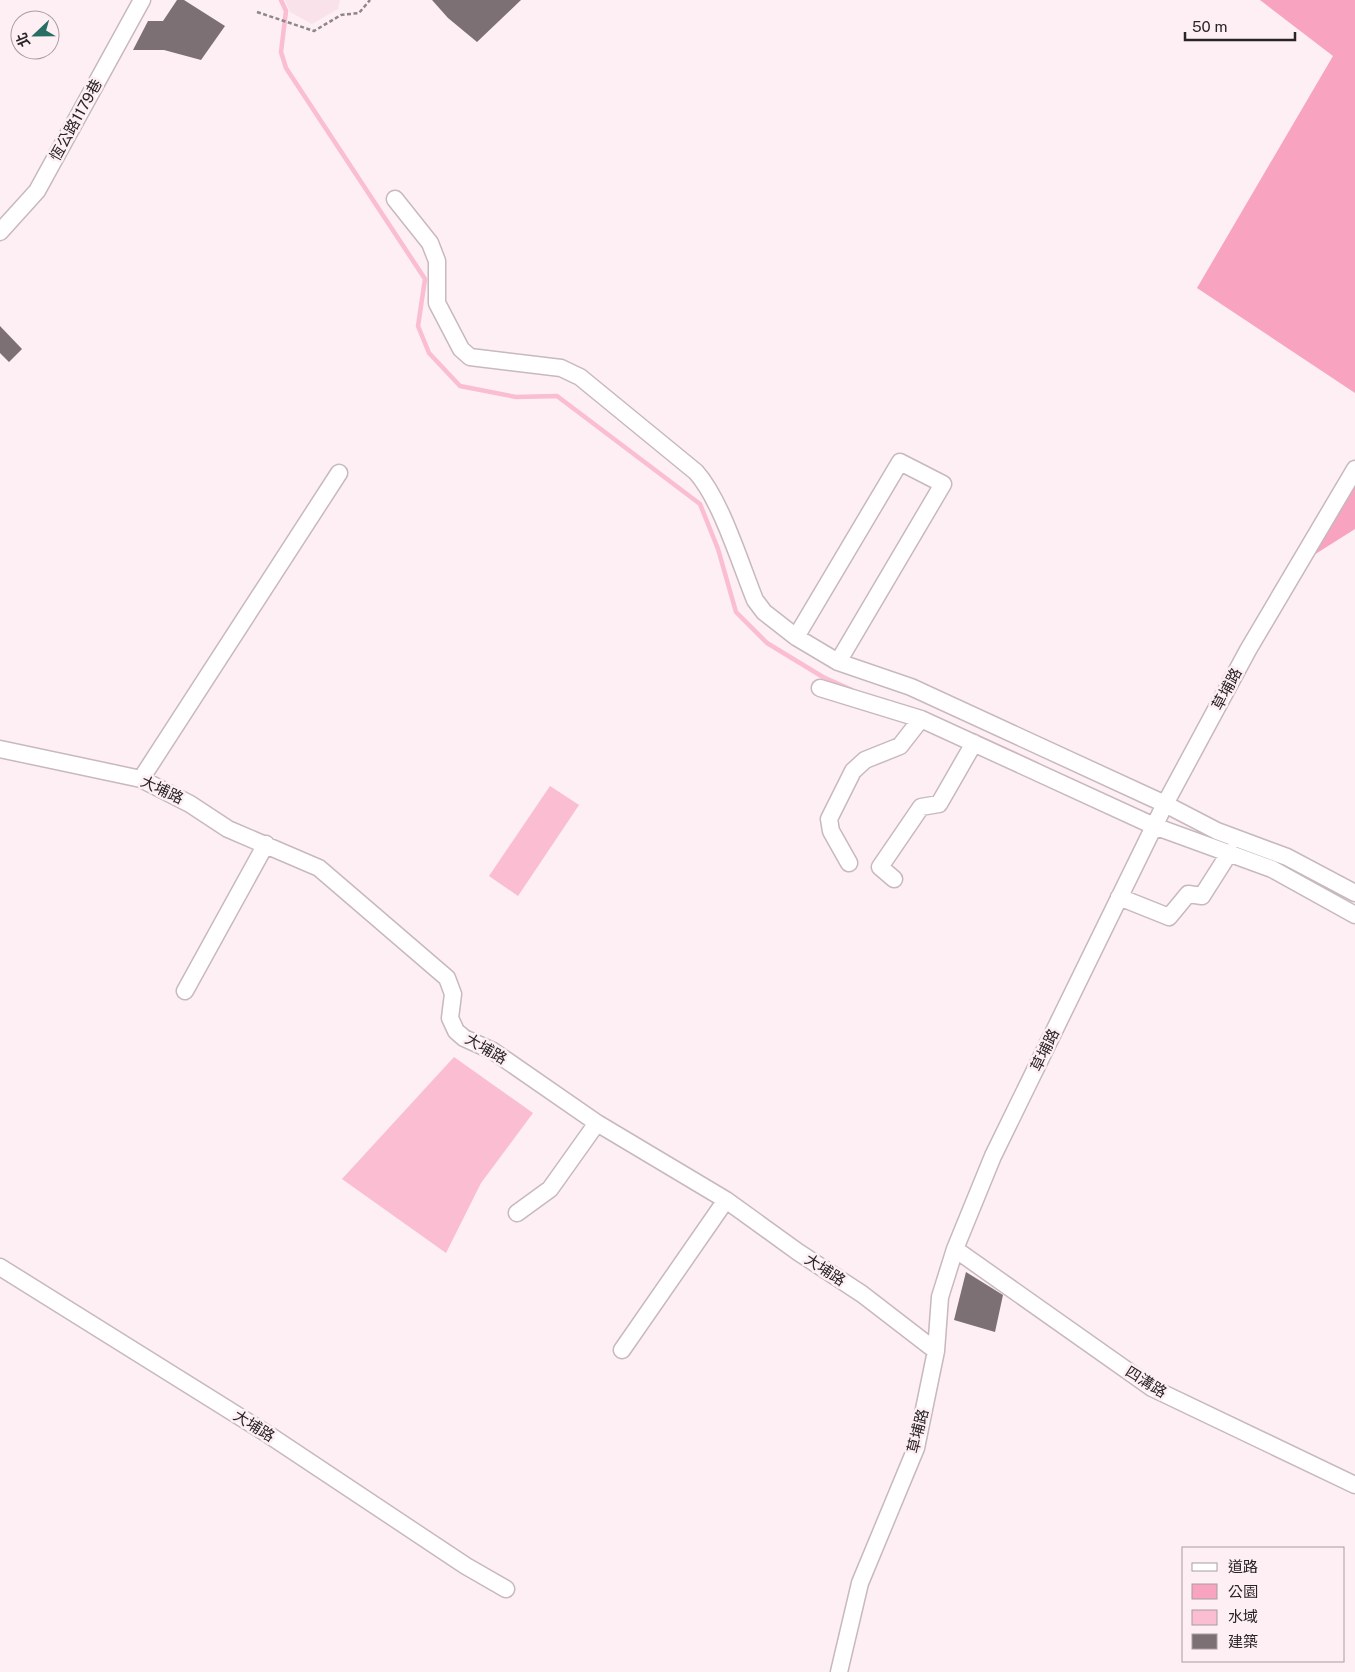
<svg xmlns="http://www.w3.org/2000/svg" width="1355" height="1672" font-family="'Public Sans','Noto Sans TC',sans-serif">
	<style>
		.built { fill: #f9e2e9 }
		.green { fill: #f8a3c0 }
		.water { fill: #fabdd1 }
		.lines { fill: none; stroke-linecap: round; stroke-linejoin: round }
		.stream { stroke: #fabdd1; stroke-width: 4.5 }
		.building { fill: #7d7074 }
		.minor-casing { stroke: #c7b9bd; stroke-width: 19 }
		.path { stroke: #8f8688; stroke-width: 2.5; stroke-dasharray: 4 2.5; stroke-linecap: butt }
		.minor { stroke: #fff; stroke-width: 16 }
		.labels { text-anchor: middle; stroke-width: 5; stroke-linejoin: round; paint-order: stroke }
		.street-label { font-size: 15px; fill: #292425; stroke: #fdeff3 }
	</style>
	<rect width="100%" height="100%" fill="#fdeff3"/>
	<path class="built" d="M 285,0 L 340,0 L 338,9 L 312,24 L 290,12 Z"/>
	<path class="green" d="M 1260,0 L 1355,0 L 1355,393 L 1197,288 L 1333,56 Z
		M 1355,469 L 1355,529 L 1298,565 Z"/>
	<path class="water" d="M 550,786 L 579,805 L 518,896 L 489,876 Z
		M 454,1057 L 533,1113 L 481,1183 L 446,1253 L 342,1179 Z"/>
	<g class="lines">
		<path class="stream" d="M 281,0 L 286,11 L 281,52 L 286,68 L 425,279 L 418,326 L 429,353 L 460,386 L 516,397 L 557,396 L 700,504 L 718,549 L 736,612 L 767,643 L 823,677 L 852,690
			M 974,735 L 1037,764"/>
	</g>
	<path class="building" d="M 177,0 L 184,0 L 225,26 L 201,60 L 164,50 L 133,50 L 148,21 L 163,21 Z
		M 432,0 L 521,0 L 477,42 L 448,18 Z
		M 0,326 L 22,349 L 9,362 L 0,353 Z
		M 966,1272 L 1003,1295 L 995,1332 L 954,1320 Z"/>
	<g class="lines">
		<defs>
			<path id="minor" d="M 395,199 L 430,243 L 437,261 L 437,303 L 461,349 L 470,357 L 561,368 L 580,377 L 696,472 C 721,500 740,563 755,600 L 764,612 L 796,637 L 838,662 L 911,687 L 1165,804 L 1217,831 L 1287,857 L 1355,893
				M 0,232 L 37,191 L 142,0
				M 796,637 L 900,462 L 943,484 L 838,662
				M 820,688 L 921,719 L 1154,826 L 1272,869 L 1355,915
				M 0,749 L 141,779 L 190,804 L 228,829 L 319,868 L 447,978 L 453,994 L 450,1018 L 456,1031 L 464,1038 L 493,1051 L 597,1123 L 726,1200 L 798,1252 L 862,1294 L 936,1351
				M 141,779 L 339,473
				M 849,863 L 831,831 L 829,819 L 853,771 L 865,760 L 900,746 L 921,719
				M 894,879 L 880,867 L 921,807 L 939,804 L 974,743
				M 1119,897 L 1169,917 L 1188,894 L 1202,896 L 1230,852
				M 185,991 L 266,844
				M 517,1213 L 550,1189 L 597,1123
				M 955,1249 L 1152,1388 L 1355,1485
				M 0,1267 L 269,1435 L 466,1566 L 506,1589
				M 622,1350 L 726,1200
				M 839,1672 L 860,1583 L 916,1448 L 936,1351 L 940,1297 L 955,1249 L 993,1156 L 1165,804 L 1248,650 L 1355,469"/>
		</defs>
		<use href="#minor" class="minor-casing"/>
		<path class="path" d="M 257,12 L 314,31 L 341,15 L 359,13 L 370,0"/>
		<use href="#minor" class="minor"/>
	</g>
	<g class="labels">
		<g class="street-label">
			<text transform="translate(76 120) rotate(-61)" y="5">恆公路1179巷</text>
			<text transform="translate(1227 689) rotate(-62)" y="5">草埔路</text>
			<text transform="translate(162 790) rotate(25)" y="5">大埔路</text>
			<text transform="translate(486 1049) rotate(30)" y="5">大埔路</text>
			<text transform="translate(1045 1050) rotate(-64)" y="5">草埔路</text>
			<text transform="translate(825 1270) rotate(33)" y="5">大埔路</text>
			<text transform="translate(1146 1382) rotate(32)" y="5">四溝路</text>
			<text transform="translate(254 1426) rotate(32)" y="5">大埔路</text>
			<text transform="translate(918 1431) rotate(-76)" y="5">草埔路</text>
		</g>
	</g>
	<rect x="1182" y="1547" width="162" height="115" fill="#fdeff3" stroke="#a89ea1"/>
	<rect x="1192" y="1563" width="25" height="8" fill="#ffffff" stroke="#a89ea1"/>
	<text x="1228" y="1572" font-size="15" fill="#292425">道路</text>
	<rect x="1192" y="1584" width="25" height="15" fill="#f8a3c0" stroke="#a89ea1"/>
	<text x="1228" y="1597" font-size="15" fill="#292425">公園</text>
	<rect x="1192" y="1610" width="25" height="15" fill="#fabdd1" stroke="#a89ea1"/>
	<text x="1228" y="1622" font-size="15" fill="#292425">水域</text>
	<rect x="1192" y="1634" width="25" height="15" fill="#7d7074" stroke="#a89ea1"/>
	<text x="1228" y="1647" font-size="15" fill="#292425">建築</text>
	<g transform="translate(35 35) rotate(248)"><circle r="24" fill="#fdeff3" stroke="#a89ea1"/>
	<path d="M0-4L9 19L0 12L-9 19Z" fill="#286e64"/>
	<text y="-8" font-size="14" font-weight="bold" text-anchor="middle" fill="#292425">北</text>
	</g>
	<path d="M1185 32v8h110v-8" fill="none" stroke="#292425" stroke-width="2.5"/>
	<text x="1192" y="32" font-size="15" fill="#292425" stroke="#fdeff3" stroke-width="4" paint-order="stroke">50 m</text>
</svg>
